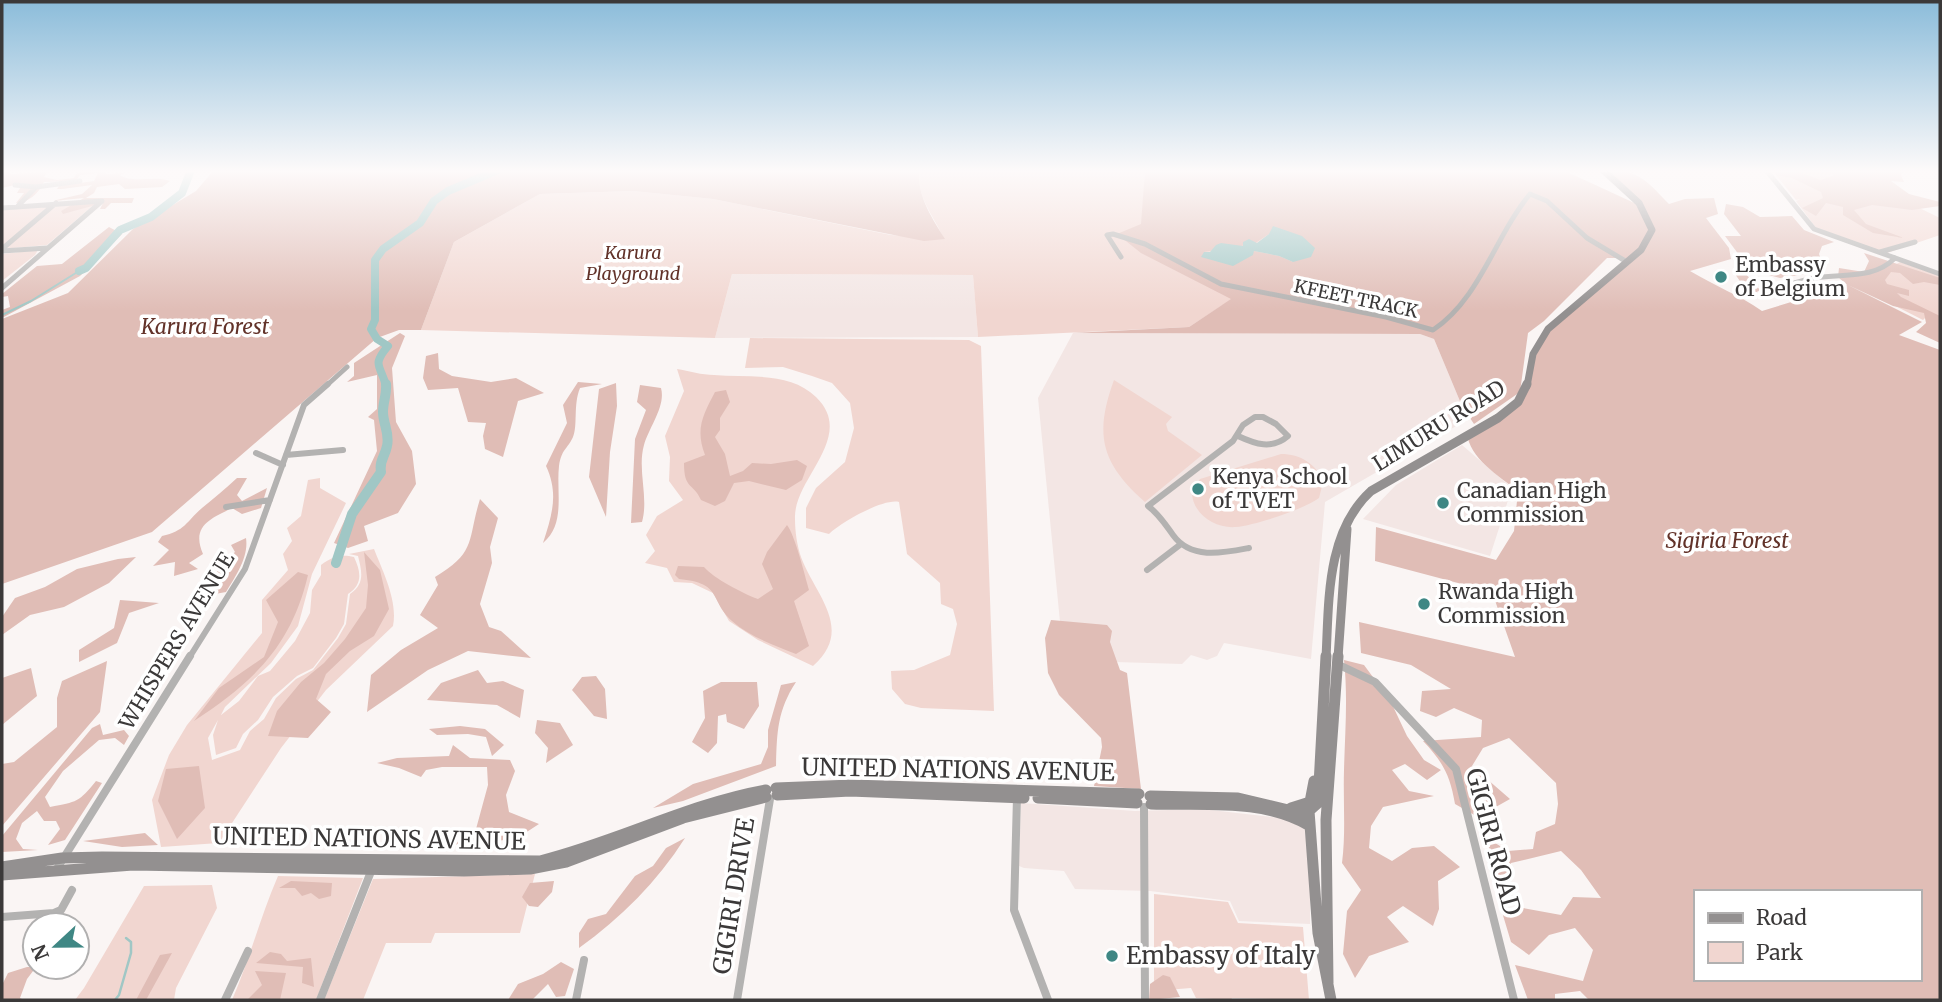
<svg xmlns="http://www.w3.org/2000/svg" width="1942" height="1002" font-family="Merriweather,serif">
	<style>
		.built { fill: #f3e6e4 }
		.green { fill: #f1d6d0 }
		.forest { fill: #e0bdb6; fill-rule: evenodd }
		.water { fill: #a0c7c5 }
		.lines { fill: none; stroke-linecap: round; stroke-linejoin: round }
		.stream-far1 { stroke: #a0c7c5; stroke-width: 2 }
		.stream { stroke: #a0c7c5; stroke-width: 2.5 }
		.river-far1 { stroke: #a0c7c5; stroke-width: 8 }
		.river { stroke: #a0c7c5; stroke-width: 10 }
		.street-far2 { stroke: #b3b2b1; stroke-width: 5 }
		.street-far1 { stroke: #b3b2b1; stroke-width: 6 }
		.street { stroke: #b3b2b1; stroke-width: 8 }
		.secondary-far2 { stroke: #939090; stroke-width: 7 }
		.secondary-far1 { stroke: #939090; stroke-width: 9 }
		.secondary { stroke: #939090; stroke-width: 11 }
		.poi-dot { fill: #3f8784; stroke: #fff; stroke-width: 2.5 }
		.labels { text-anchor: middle; stroke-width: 7; stroke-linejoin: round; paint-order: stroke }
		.far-park-label { font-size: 18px; font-style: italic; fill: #623229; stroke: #fff }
		.far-street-label { font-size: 18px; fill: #3b3939; stroke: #fff }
		.poi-label { font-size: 21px; fill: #3b3939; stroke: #fff; text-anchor: start }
		.park-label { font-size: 21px; font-style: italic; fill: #623229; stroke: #fff }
		.street-label { font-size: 21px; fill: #3b3939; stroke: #fff }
		.near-street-label { font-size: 24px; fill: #3b3939; stroke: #fff }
		.near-poi-label { font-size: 24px; fill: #3b3939; stroke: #fff; text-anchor: start }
	</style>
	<rect width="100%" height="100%" fill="#faf5f4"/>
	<path class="built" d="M 732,274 L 973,275 L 978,337 L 715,338 Z
		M 1073,333 L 1420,334 L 1434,339 L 1462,406 L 1470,418 L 1325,502 L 1311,659 L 1224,643 L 1217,656 L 1207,660 L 1191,655 L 1182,664 L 1115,662 L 1062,642 L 1038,398 Z
		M 1462,445 L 1512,488 L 1490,556 L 1363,519 L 1396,485 Z
		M 1021,803 L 1135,811 L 1202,809 L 1280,818 L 1304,824 L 1310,864 L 1310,924 L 1239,921 L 1230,901 L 1150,891 L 1075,889 L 1064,871 L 1024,868 L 1019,866 Z"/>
	<path class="green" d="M 919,170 L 1145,170 L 1144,184 L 1358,235 L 1221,306 L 1189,327 L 978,337 L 973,275 L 732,274 L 715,338 L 421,330 L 454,242 L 540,194 L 633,191 L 713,199 L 891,235 L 944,239 C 934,216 916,197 919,170 Z
		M 1772,170 L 1860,170 L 1866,182 L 1940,218 L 1940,235 L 1884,254 L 1816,228 L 1796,201 L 1800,199 L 1796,200 Z
		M 97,202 L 47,245 L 2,249 L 2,210 Z
		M 38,250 L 35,255 L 2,281 L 2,254 Z
		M 1900,262 L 1940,276 L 1940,320 L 1926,317 L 1923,320 L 1842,279 L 1882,272 Z
		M 750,338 L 969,340 L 981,346 L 994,711 L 921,708 L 905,704 L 892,689 L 891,671 L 914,670 L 950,655 L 957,624 L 953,609 L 941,604 L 940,583 L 907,554 L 899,502 C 884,498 841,522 829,534 L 806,528 L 806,508 L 816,488 L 845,462 L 854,428 L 850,403 L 832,383 L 812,376 L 783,367 L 745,368 Z
		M 677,369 C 689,371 702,375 714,375 C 747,378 790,371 816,397 C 857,437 793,478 795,519 C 795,531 797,546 801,557 C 815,595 855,629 813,666 L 758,640 L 729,621 L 713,593 L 692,583 L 674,582 L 667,568 L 645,563 L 655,551 L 646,535 L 657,516 L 683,500 L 669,481 L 670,457 L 665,436 L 684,391 Z
		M 1114,380 L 1172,417 L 1166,424 L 1168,431 L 1202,455 L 1145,502 C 1101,463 1094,435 1114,380 Z
		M 1281,454 C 1300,454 1317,464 1323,482 L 1319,498 C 1302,510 1256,525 1236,527 C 1214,529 1190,512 1192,489 L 1200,479 Z
		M 320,478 L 320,488 L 346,503 L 312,574 L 298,626 L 271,663 L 225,707 L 221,715 L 239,701 L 258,676 L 270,671 L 295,641 L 310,613 L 312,590 L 321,575 L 321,565 C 332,557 340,554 354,557 C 361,572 363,584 348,594 L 344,624 L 336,638 L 313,668 L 297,676 L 273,697 L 258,720 L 243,734 L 236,748 L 216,755 L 213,735 L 218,720 L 208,738 L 212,760 L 240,750 L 250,731 L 264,719 L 276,698 L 296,679 L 313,670 L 338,638 L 346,624 L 350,594 C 365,584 362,572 358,556 L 349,554 L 374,549 C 383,572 398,601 393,626 L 326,690 L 281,748 L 219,843 L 161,847 L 152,800 L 169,755 L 187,725 L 262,633 L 262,600 L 288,570 L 283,554 L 292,541 L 287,528 L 301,516 L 308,480 Z
		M 535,874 L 520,933 L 435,933 L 431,943 L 386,943 L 363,1000 L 324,1000 L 373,879 Z
		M 278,876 L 363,878 L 316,1000 L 232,1000 C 250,959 260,917 278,876 Z
		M 212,885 L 217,908 L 176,988 L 174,1000 L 75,1000 L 84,988 L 144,886 Z
		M 1154,894 L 1228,902 L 1238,923 L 1303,927 L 1309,1000 L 1232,998 L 1231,1000 L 1196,998 L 1191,988 L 1154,991 Z"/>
	<path class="forest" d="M 2,170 L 12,174 L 47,172 L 44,177 L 57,180 L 74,178 L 77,173 L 103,170 L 107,174 L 125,173 L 120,175 C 134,184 154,175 170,181 L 162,187 L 125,189 L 119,184 L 97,187 L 94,193 L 86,198 L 134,198 L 132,203 L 111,203 L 105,209 L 100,209 L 103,203 L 63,214 L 61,211 L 84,198 L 52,201 L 82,194 L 92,185 L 62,189 L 57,189 L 59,186 L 94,181 L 98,173 L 80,175 L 76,181 L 44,182 C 39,193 28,203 16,203 L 24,193 L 17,193 L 23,183 L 2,188 Z
		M 214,170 L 919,170 C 917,196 932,218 945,239 L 924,241 L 713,199 L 633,191 L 540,194 L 454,242 L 421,330 L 399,330 L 377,338 L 152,532 L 2,584 L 2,319 L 68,293 L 133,229 L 196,191 Z
		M 1145,170 L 1164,170 L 1164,173 L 1188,170 L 1563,170 L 1643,207 L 1605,170 C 1639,170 1646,180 1669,204 L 1685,199 L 1714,198 L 1718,214 L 1706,218 L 1729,248 L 1731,259 L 1690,271 C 1715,286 1739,295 1762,311 L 1847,285 L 1838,277 L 1839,268 L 1864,272 L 1869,261 L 1864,253 L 1940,278 L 1940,285 L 1924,282 L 1913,284 L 1900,273 L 1891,272 L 1885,280 L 1887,284 L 1909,290 L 1909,296 L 1897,293 L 1901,297 L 1940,316 L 1940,343 L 1916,332 L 1926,323 L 1924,313 L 1893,306 L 1848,285 L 1922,322 L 1899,335 L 1940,350 L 1940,1000 L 1589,1000 L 1580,991 L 1555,994 L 1555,1000 L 1528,1000 L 1515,965 L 1583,981 L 1593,950 L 1575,928 L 1549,935 L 1529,955 L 1511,942 L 1502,912 L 1523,908 L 1561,915 L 1573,897 L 1601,898 L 1581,870 L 1561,851 L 1511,863 L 1508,892 L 1496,888 L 1491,853 L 1484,836 L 1508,851 L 1533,849 L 1536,832 L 1555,824 L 1558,804 L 1556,783 L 1509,738 L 1483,748 L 1472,766 L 1510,799 L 1478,817 L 1455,804 C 1450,775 1443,762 1423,741 L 1481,737 L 1482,720 L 1454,708 L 1436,717 L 1420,711 L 1422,691 L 1451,689 L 1411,665 L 1361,653 L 1359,622 L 1515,657 L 1492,592 L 1375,561 L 1376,527 L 1496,560 L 1514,531 L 1518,491 C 1499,476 1469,458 1467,433 L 1524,396 L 1540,340 L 1629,258 L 1607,258 L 1544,321 L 1528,333 L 1520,392 L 1474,424 L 1462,406 L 1434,339 L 1420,334 L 1073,333 L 1189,327 L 1231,299 L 1141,253 L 1117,234 L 1141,224 ZM 1269,234 L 1293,262 L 1279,256 L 1254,251 L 1239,262 L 1204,252 L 1254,244 ZM 1695,892 L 1919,892 L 1919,979 L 1695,979 Z
		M 1775,170 L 1793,170 L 1821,180 L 1835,175 L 1827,170 L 1903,170 L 1901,175 L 1904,182 L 1891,181 L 1909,194 L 1940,202 L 1940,206 L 1912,210 L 1872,205 L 1854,210 L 1866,224 L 1904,238 L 1873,233 L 1843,215 L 1843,207 L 1826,203 L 1816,216 L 1802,208 L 1823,198 L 1821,192 L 1792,178 L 1776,175 Z
		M 1726,204 L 1743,207 L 1760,217 L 1792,216 L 1804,230 L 1834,242 L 1822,246 L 1819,254 L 1825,271 L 1780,278 L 1754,271 L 1745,273 L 1760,290 L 1750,296 L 1733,271 L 1742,259 L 1725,236 L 1741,236 L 1724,214 Z
		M 109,227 L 122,234 L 80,276 L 2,318 L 2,310 L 10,307 L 8,296 L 2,297 L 2,294 L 37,266 L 62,264 Z
		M 400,333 L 405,336 L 392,368 L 396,422 L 412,451 L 416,484 L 398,513 L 364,526 L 368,541 L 348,548 L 334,543 L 377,451 L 374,420 L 368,417 L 377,409 L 377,375 L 347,382 L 354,376 L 354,363 Z
		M 438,353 L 439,369 L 452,376 L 491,382 L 516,378 L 544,393 L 518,401 L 503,457 L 485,449 L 483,436 L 486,423 L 468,422 L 458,388 L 428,390 L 423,378 L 426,356 Z
		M 578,382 L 602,384 L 580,388 C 573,405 578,425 573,437 C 567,450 562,448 559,466 C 556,492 566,524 543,543 C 552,515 559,494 546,466 L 567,423 L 563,405 Z
		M 616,383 L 617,406 L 610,452 L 606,517 L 589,477 L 599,389 Z
		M 640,385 L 661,388 C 666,406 649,427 644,445 C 637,470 649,497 642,522 L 631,523 L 635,439 L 646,410 L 637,402 Z
		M 726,390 L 730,402 L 720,418 L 720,430 L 715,437 L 725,454 L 730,476 L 743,471 L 752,463 L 771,464 L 797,460 L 807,466 L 802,480 L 786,490 L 749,481 L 734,483 L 725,501 L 715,506 L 701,500 C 693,482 684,490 684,463 L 705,455 C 695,429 703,415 715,392 Z
		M 237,478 L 247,478 L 237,495 L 242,501 L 267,488 L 261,508 L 242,514 L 232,508 C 210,519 191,526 203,554 L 189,563 L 198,569 L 174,576 L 175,562 L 153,566 L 169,550 L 158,542 L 162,536 C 185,531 186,522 202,508 C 214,498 225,489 237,478 Z
		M 480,499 L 498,518 L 490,547 L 492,563 L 480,604 L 489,627 L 501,631 L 531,658 L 468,651 L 428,670 L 367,712 L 371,675 L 401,650 L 438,628 L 420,615 L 438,585 L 435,577 C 477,552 467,541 480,499 Z
		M 787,525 C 795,535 805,576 809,590 L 794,601 L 809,646 L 796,654 C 774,645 750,637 732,621 C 709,600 723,583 679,579 L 675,575 L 678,566 L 704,567 C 713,578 744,594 758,599 L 773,589 L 762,564 L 767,552 Z
		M 246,538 C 249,557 235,577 226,592 L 215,594 L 208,592 L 223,577 L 216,574 L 221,564 L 235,552 L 231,545 Z
		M 364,552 L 380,570 L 389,609 L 374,636 L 350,651 L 326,674 L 316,699 L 331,712 L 308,738 L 268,736 L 277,711 L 301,682 L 324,663 L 345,639 L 366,608 L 368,585 Z
		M 136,557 L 109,583 L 64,607 L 30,615 L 2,635 L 2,617 L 15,598 L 45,587 L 77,569 L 118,559 Z
		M 298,572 L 308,575 C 291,647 253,682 194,721 L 219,688 L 264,657 L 278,622 L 266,600 Z
		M 120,600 L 159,603 L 129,613 L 117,643 L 79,662 L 79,650 L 114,628 Z
		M 1051,620 L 1107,625 L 1112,631 L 1110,642 L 1120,670 L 1127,673 L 1141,789 L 1094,786 L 1102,747 L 1101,738 L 1059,695 L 1048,673 L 1045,638 Z
		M 1344,660 L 1364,665 L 1390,700 L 1407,736 L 1424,760 L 1441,770 L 1427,780 L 1405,764 L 1392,770 L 1409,791 L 1434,796 L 1383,807 L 1371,826 L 1369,848 L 1392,861 L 1412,848 L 1434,846 L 1460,867 L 1438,881 L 1439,909 L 1433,926 L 1403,906 L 1387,917 L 1409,942 L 1369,956 L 1355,978 L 1343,954 L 1347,911 L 1361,890 L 1342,863 C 1346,832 1343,802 1344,770 C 1345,733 1348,697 1344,660 Z
		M 107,661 L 100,712 L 2,826 L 2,764 L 14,762 L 57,727 L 57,698 L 62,681 Z
		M 31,668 L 37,696 L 2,725 L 2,678 Z
		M 478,670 L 487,683 L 503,681 L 524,690 L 520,718 L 497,705 L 427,700 L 441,683 Z
		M 596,676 L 605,689 L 607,719 L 594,716 L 572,690 L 582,677 Z
		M 721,682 L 757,682 L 759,706 L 744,729 L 727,722 L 726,714 L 718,716 L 717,743 L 708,753 L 692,742 L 705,718 L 703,691 Z
		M 796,682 C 777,711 777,733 776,766 L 683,801 L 653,808 L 693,784 L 761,764 L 768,747 L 768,730 L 781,685 Z
		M 537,720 L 560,723 L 573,745 L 546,763 L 548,748 L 535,733 Z
		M 100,724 L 103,735 L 124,730 L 129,736 L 124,745 L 115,738 L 99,740 L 63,771 L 45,797 L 50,807 C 77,802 79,802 96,781 L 102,783 L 65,840 L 48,845 L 60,829 L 56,821 L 44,821 L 37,811 L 22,823 L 16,839 L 23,849 L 38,850 L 2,852 L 2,836 L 92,728 Z
		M 460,726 L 485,729 L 504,745 L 492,756 L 486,737 L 468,734 L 437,735 L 429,729 Z
		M 453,745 L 470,758 L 510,760 L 515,771 L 506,795 L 509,812 L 539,824 L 516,839 L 453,845 L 476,829 L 488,785 L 487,767 L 442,767 L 426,770 L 421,777 L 399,768 L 377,763 L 397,758 L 449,756 Z
		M 199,766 L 205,808 L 177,839 L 158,801 L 166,769 Z
		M 145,833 L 158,845 L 122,847 L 83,841 Z
		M 685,838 C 657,882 621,918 579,948 L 579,933 L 588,919 L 606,914 L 635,876 L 653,866 L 666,848 Z
		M 291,881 L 332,883 L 331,896 L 319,899 L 311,893 L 302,896 L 295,888 L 279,888 Z
		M 554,881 L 552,892 L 538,907 L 529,906 L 522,897 L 530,883 Z
		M 270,952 L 281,954 L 287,961 L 311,958 L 314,987 L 302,983 L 303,967 L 256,963 Z
		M 172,953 L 146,1000 L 136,1000 L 160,955 Z
		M 561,962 L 574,969 L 565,996 L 556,997 L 548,984 L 532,1000 L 508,1000 L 518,984 L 543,974 Z
		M 27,967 L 36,967 L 27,979 L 20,998 L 24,1000 L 2,1000 L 2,985 L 8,973 Z
		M 255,971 L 286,973 L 280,1000 L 247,1000 L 262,985 Z
		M 1163,975 L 1170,977 L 1180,997 L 1149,1000 L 1150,984 Z"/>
	<path class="water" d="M 1273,226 L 1302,236 L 1315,248 L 1311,257 L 1293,262 L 1279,256 L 1254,251 L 1253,255 L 1233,266 L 1201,257 L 1204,252 L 1210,252 L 1216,245 L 1221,243 L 1243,246 L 1243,242 L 1249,239 L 1257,243 L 1269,234 Z"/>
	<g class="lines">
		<path class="stream-far1" d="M 2,315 L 31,301 L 79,271"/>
		<path class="stream" d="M 115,1000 L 119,995 L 131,953 L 131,942 L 126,938"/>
		<path class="river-far1" d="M 79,271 L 86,268 L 120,230 L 151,217 L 182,193 L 191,170
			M 386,386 C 381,365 371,366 388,346 L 377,339 L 371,329 L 375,320 L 375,260 L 383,249 L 420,223 L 434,201 L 448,191 L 498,170"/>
		<path class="river" d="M 336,563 L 352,514 L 381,472 C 379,460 385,457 387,446 C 390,433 383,424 383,412 C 383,402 387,394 386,384"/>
		<path class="street-far2" d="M 1766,170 L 1814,229 L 1940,274
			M 15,185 L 36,187 L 18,206
			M 36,187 L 80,181
			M 2,208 L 102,201 L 2,288
			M 2,249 L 56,203
			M 2,251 L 47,248
			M 1880,252 L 1915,242
			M 1121,257 L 1107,235 L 1113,234 L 1145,244 L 1221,284 L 1386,317 L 1433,330 C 1480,299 1495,236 1530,194 L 1547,201 L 1587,238 L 1627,262
			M 1776,288 C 1789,285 1802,280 1815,278 C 1843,273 1873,280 1895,258
			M 326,386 L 347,367"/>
		<path class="street-far1" d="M 1238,436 C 1255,444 1272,450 1288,436 L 1276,424 L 1263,417 L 1255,417 L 1243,425 L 1233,441 L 1148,506 C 1159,514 1165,524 1173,535 C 1191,560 1223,553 1249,548
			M 256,453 L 283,465
			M 286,455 L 343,450
			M 226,507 L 270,500
			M 1147,570 L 1181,544
			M 189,658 L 245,569 L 304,405 L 328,384"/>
		<path class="street" d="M 1337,664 L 1375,682 L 1456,769 L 1514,1000
			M 1017,797 L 1014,910 L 1048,1000
			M 1144,807 L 1145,1000
			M 58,867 L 190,656
			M 2,917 L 54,913 L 61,910 L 72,890
			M 225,1000 L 248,951
			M 320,1000 L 372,869
			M 576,1000 L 584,960
			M 737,1000 L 770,799"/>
		<path class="secondary-far2" d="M 1527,386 L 1533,354 L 1548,329 L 1641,250 L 1652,230 L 1639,203 L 1603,170"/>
		<path class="secondary-far1" d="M 1326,658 C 1329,601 1326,532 1371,491 L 1498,418 L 1518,402 L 1527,384
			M 1338,658 L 1347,529"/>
		<path class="secondary" d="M 1326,656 L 1318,803 L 1309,811 L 1318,933 L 1331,1000
			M 776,788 L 852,785 L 1139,794
			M 777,795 L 850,791 L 1024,798
			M 1150,796 L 1238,798 L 1301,813 L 1309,812
			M 1038,798 L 1137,803
			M 1151,804 C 1205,806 1262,798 1310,826
			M 1291,808 L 1310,802 L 1314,781
			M 2,867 L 62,858 L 102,857 L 540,861 C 617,842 688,804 766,790
			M 2,875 L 133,865 L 464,871 L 530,869 L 566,862 L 683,818 L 766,797
			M 1328,983 L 1326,820 L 1338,656"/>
	</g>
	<linearGradient id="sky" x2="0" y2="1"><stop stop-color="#8bbcda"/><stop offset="0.55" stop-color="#fdfafa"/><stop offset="1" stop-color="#fdfafa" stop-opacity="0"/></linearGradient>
	<rect width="1942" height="311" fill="url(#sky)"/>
	<g class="poi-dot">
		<circle cx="1721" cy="277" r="7"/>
		<circle cx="1198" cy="489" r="7"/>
		<circle cx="1443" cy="503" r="7"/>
		<circle cx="1424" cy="604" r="7"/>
		<circle cx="1112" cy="956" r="7"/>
	</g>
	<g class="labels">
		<g class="far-park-label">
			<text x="633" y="259">Karura<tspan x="633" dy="21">Playground</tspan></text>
		</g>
		<g class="far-street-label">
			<text transform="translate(1356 299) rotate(12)" y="6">KFEET TRACK</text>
		</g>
		<g class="poi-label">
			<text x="1735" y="272">Embassy<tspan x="1735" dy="24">of Belgium</tspan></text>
			<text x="1212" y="484">Kenya School<tspan x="1212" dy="24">of TVET</tspan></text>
			<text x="1457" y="498">Canadian High<tspan x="1457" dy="24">Commission</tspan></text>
			<text x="1438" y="599">Rwanda High<tspan x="1438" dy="24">Commission</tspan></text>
		</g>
		<g class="park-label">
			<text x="205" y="334">Karura Forest</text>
			<text x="1727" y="548">Sigiria Forest</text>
		</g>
		<g class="street-label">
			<text transform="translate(1439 426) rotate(-32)" y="7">LIMURU ROAD</text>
			<text transform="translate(177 641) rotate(-59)" y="7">WHISPERS AVENUE</text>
		</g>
		<g class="near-street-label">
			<text transform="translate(958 770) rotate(1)" y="8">UNITED NATIONS AVENUE</text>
			<text transform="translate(369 839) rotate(1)" y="8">UNITED NATIONS AVENUE</text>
			<text transform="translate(1493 842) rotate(75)" y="8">GIGIRI ROAD</text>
			<text transform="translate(734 896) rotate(-81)" y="8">GIGIRI DRIVE</text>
		</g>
		<g class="near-poi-label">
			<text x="1126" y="964">Embassy of Italy</text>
		</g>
	</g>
	<rect width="1942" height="1002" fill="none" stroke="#3b3939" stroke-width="7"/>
	<rect x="1694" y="890" width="228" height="91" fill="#ffffff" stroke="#b1b0b0" stroke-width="2"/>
	<rect x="1708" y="913" width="35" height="10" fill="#939090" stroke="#b1b0b0" stroke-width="2"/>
	<text x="1756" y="925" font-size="21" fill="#3b3939">Road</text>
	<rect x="1708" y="942" width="35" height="21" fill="#f1d6d0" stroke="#b1b0b0" stroke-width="2"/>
	<text x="1756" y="960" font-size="21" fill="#3b3939">Park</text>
	<g transform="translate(56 946) rotate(248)"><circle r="33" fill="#ffffff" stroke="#b1b0b0" stroke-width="2"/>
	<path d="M0-5L12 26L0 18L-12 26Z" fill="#3f8784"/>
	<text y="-10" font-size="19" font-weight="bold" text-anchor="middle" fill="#3b3939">N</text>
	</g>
</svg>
